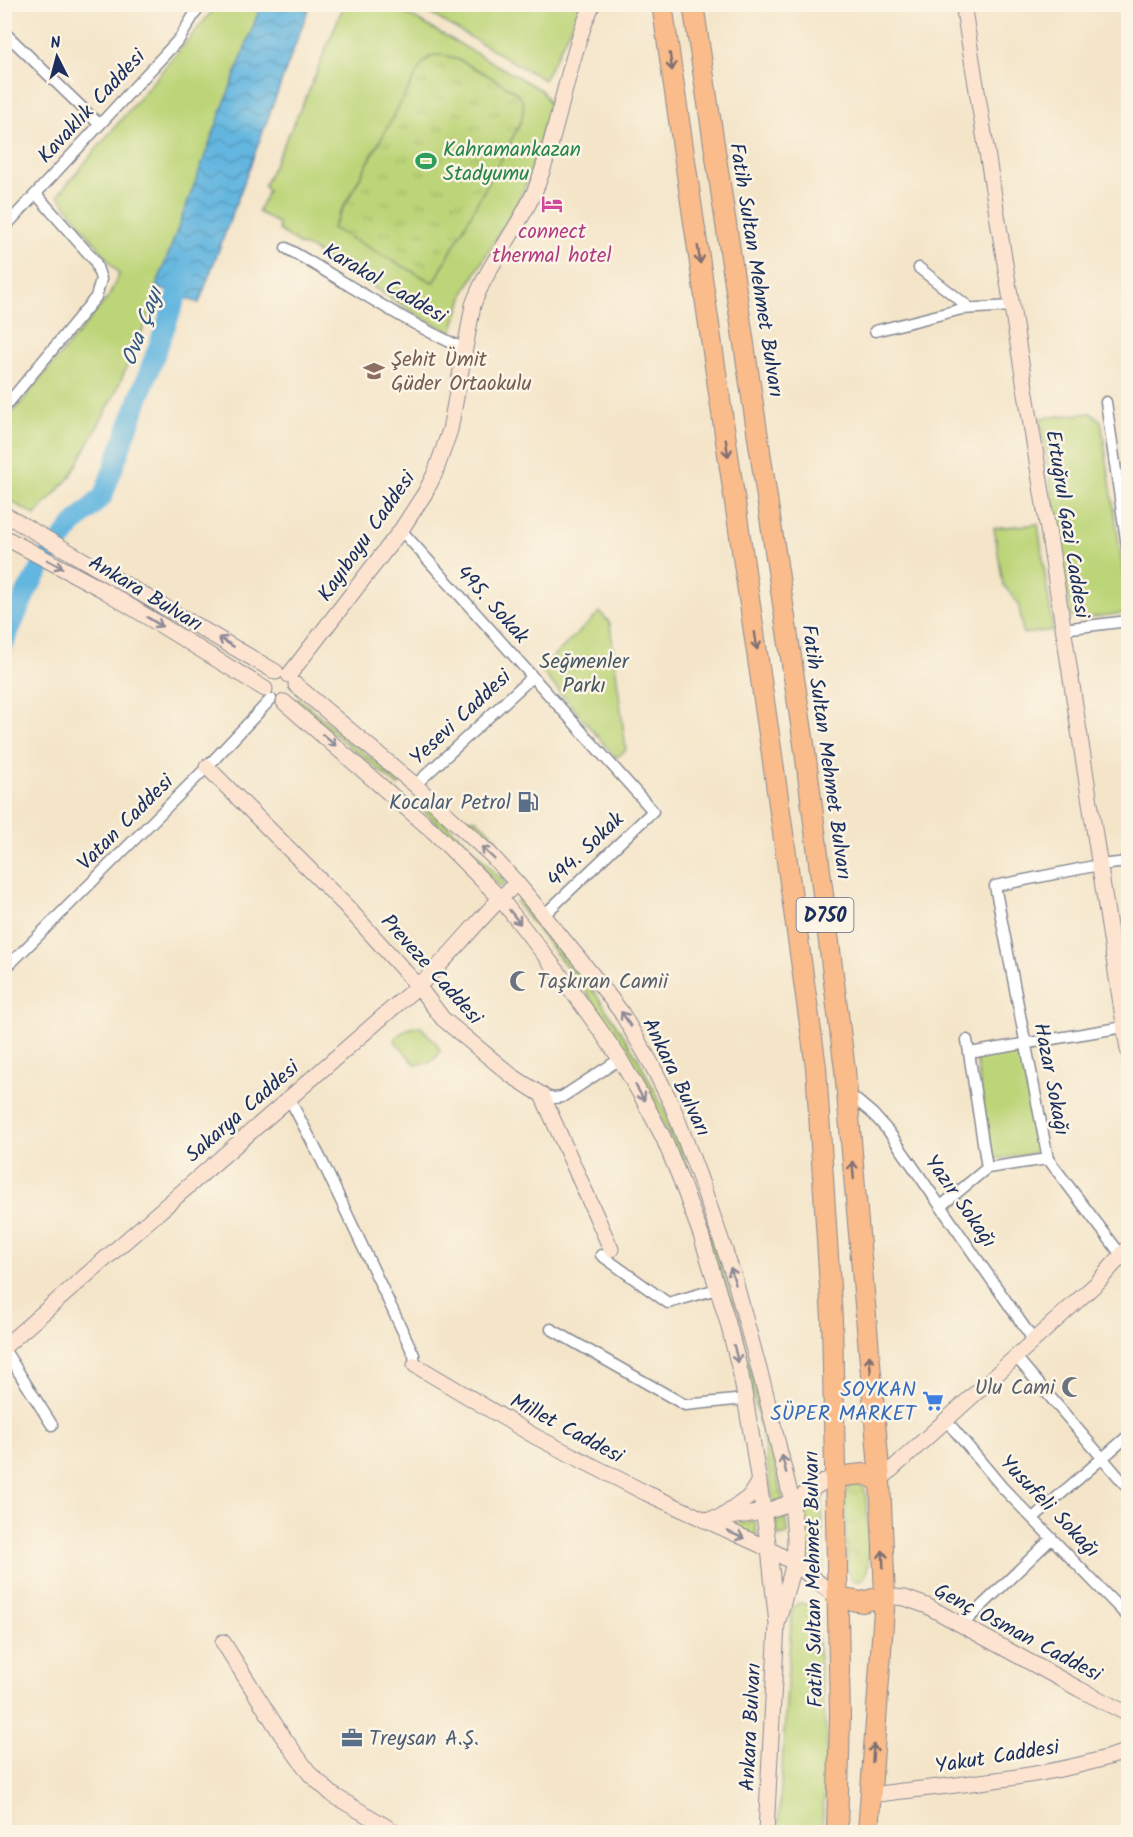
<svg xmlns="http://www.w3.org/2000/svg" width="1133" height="1837" font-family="Kalam,sans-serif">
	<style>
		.grass { fill: url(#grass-tufts); stroke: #6c826c; stroke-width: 1.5 }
		.green { fill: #bdd579; stroke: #6c826c; stroke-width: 1.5; fill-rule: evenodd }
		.water { fill: url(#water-waves); stroke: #3f729e; stroke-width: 1.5 }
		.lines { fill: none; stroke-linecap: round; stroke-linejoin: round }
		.river { stroke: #63b6df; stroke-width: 20 }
		.street-casing { stroke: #888a94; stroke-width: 13 }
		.secondary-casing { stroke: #888a94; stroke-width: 17 }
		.highway-casing { stroke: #888a94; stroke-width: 22 }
		.street { stroke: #fff; stroke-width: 10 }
		.secondary { stroke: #fde4d0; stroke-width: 15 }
		.highway { stroke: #f9bc8a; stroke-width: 20 }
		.oneway { stroke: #7f6e72 }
		.oneway2 { stroke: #8c8a97 }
		.labels { text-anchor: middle; stroke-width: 5; stroke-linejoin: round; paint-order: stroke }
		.shield { fill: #fcf5e5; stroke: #5e6a86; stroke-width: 1.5 }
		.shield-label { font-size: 20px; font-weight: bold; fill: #1b2f5e }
		.street-label { font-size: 21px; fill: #1b2f5e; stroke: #fcf5e5 }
		.leisure-label { font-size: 21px; fill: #27864d; stroke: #fcf5e5; text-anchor: start }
		.hotel-label { font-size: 21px; fill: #b23c85; stroke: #fcf5e5 }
		.education-label { font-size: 21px; fill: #785e54; stroke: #fcf5e5; text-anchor: start }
		.park-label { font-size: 21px; fill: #445865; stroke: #fcf5e5 }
		.service-label { font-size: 21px; fill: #4e5e75; stroke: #fcf5e5; text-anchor: end }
		.worship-label { font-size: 21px; fill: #5b616d; stroke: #fcf5e5; text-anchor: start }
		.shop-label { font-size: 21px; fill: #366cbe; stroke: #fcf5e5; text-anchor: end }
		.water-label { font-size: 22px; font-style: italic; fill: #315885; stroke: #fcf5e5 }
	</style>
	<defs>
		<pattern id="grass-tufts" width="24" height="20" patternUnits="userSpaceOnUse" patternTransform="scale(1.5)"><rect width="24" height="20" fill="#bdd579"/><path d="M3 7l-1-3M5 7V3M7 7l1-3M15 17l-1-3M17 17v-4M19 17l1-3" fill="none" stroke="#a2b76b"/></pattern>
		<pattern id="water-waves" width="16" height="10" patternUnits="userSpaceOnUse" patternTransform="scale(1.5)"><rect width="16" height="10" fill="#63b6df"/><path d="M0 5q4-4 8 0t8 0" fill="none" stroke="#5194b8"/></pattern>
	</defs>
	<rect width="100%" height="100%" fill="#fcf5e5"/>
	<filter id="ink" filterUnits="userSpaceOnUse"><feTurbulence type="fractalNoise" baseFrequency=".0167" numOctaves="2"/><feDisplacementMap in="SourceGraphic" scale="12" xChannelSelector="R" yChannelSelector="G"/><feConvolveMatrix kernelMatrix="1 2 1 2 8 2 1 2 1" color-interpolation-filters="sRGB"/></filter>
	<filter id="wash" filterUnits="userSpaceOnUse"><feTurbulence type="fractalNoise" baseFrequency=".008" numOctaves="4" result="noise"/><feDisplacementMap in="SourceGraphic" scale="24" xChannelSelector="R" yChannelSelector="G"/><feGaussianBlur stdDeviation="1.35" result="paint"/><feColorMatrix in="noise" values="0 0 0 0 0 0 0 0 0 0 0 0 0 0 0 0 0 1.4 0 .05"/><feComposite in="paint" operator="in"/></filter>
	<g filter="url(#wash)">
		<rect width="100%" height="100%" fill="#f4e5c9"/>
		<path class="grass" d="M 437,55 C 442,55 447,56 451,57 C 463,61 516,89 521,98 C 526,107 523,117 519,126 L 434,283 L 332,229 L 422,64 L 432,56 Z
			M 298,698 L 401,783 L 398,786 L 295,702 Z
			M 421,799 L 506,883 L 501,887 L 416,803 Z
			M 465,819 L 476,819 L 497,838 L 498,850 Z
			M 521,898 L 560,946 L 600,1000 L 638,1058 L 669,1120 L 682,1152 L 736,1310 L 783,1500 L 773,1502 L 764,1444 L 741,1343 L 677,1153 L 644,1082 L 625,1050 L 584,989 L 516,902 Z
			M 854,1484 L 858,1484 L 864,1488 L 866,1497 L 869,1543 L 867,1573 L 862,1580 L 855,1581 L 851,1579 L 847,1567 L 845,1494 L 849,1486 Z
			M 822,1494 L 823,1571 L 806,1559 L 801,1552 L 799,1504 Z
			M 785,1517 L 788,1534 L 778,1536 L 775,1519 Z
			M 755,1521 L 757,1537 L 733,1527 L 733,1523 Z"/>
		<path class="green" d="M 212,5 L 261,5 L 166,276 L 114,396 L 71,476 L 35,515 L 5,498 L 5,422 L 109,296 L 119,274 L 58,195 L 214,9 Z
			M 344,5 L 391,5 L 541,90 L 547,99 L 549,106 L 530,174 L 521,196 L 465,291 L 452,332 L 428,321 L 310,248 L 300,245 L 279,230 L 278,223 L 258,212 L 268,191 L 264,186 L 307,95 ZM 437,55 C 442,55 447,56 451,57 C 463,61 516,89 521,98 C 526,107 523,117 519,126 L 434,283 L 332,228 L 422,64 L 431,56 Z
			M 415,5 L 582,5 L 544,80 Z
			M 1091,413 L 1101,421 L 1128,605 L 1123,613 L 1081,619 L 1071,617 L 1040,418 Z
			M 1038,524 L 1053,630 L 1023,634 L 1019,605 L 1003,584 L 994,528 Z
			M 600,612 L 610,623 L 626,750 L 616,758 L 540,669 Z
			M 414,1027 L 421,1027 L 436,1043 L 440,1050 C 438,1060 426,1064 416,1065 L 394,1040 L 405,1030 Z
			M 1020,1050 L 1039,1152 L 991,1160 L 976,1057 Z
			M 798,1603 L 803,1603 L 812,1608 L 817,1633 L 827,1744 L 822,1832 L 778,1832 L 792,1609 Z"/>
		<path class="water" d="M 261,5 L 310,5 L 199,303 L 156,287 Z"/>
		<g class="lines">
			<path class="river" d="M 4,643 L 27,591 L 48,557 L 73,525 L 103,496 L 186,271"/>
		</g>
	</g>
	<g filter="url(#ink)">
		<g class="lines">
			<defs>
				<path id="street" d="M 4,32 L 99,124
					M 4,228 L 180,38 L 198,8 L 198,4
					M 286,248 C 346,282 402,321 465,349
					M 919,268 L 970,308
					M 875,331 L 962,309 L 1012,306
					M 1106,402 L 1128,553
					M 4,408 L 96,297 L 101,279 L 95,261 L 36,194
					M 401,530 L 653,811 L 544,915
					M 1063,629 L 1128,621
					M 415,785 L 532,677
					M 4,970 L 207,767 L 271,699
					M 967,1040 L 987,1168
					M 969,1053 L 1124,1027
					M 847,1092 L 873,1114 L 889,1132 L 1034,1341
					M 542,1095 L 554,1098 L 562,1097 L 620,1059
					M 289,1098 L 322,1161 L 414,1355 L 415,1365
					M 941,1206 L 987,1168 L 1048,1159
					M 601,1255 L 668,1303 L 717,1289
					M 1122,1256 L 1048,1159 L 995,886 L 1099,865 L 1128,862
					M 551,1329 L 685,1405 L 745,1399
					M 4,1349 L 52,1425
					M 1016,1357 L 1128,1488
					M 946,1420 L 1002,1487 L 1128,1617
					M 1033,1518 L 1128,1436
					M 962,1625 L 1052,1538"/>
				<path id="secondary" d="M 963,4 L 1050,542 L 1128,1050
					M 4,514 L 276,672
					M 4,537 L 105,591 L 265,689
					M 289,675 L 401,530 L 425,493 L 435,473 L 450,430 L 473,305 C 488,263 519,229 536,188 C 553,146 561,100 574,56 C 579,39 584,21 593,4
					M 296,685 L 415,785 L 492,856 L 517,883 L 599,983 L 621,1012 L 652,1065 L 672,1105 L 699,1176 L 734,1277 L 766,1395 L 792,1502 L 795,1538 L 794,1563 L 777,1624
					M 284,702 L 434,832 L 500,898 L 558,972 L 598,1027 L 620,1059 L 642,1097 L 663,1137 L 680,1178 L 701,1235 L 728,1323 L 741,1375 L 753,1444 L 769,1549 L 794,1563 L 838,1598
					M 207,767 L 346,906 L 418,986 L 443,1019 L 512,1076 L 542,1095 L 611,1249
					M 4,1347 L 418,986 C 454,954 481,914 517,883
					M 415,1365 L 536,1437 L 646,1493 L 769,1549 L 777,1624 L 766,1832
					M 880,1480 L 1097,1283 L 1128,1248
					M 723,1516 L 749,1497 L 759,1481
					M 704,1520 C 733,1516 763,1515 791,1502 C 807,1495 818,1482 835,1477
					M 885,1596 L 905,1598 L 927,1606 L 1079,1689 L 1128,1714
					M 223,1642 L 281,1734 L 310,1774 L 333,1795 L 395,1832
					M 870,1795 C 956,1784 1046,1779 1128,1751"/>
				<path id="highway" d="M 662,4 L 772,755 L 816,1067 L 832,1319 L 840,1716 L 837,1832
					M 693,4 L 805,751 L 845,1070 L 880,1480 L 885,1596 L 868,1832
					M 835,1477 L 863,1474 L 880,1480
					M 838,1598 L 862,1602 L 885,1596"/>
			</defs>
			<use href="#street" class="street-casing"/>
			<use href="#secondary" class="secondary-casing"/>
			<use href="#highway" class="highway-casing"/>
			<use href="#street" class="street"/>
			<use href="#secondary" class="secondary"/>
			<use href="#highway" class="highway"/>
		</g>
		<defs><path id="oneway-shaft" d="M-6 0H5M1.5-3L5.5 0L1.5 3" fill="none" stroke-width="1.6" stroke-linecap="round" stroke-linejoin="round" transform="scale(1.5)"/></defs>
		<g class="oneway">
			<use href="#oneway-shaft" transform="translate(671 62) rotate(82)"/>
			<use href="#oneway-shaft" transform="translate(699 255) rotate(82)"/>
			<use href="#oneway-shaft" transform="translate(727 448) rotate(82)"/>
			<use href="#oneway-shaft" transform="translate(756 641) rotate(82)"/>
			<use href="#oneway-shaft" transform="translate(853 1170) rotate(-95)"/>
			<use href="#oneway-shaft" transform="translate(870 1364) rotate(-95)"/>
			<use href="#oneway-shaft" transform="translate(883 1559) rotate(-92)"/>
			<use href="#oneway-shaft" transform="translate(873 1753) rotate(-86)"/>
		</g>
		<g class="oneway2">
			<use href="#oneway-shaft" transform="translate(55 564) rotate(28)"/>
			<use href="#oneway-shaft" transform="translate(155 622) rotate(31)"/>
			<use href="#oneway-shaft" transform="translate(226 642) rotate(-149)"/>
			<use href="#oneway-shaft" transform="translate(329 740) rotate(40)"/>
			<use href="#oneway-shaft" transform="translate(488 853) rotate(-136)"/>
			<use href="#oneway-shaft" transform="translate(515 917) rotate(52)"/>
			<use href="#oneway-shaft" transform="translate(626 1019) rotate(-123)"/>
			<use href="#oneway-shaft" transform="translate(640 1093) rotate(60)"/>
			<use href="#oneway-shaft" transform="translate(733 1276) rotate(-107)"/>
			<use href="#oneway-shaft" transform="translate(736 1354) rotate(76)"/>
			<use href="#oneway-shaft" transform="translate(784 1464) rotate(-104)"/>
			<use href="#oneway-shaft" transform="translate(736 1535) rotate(24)"/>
		</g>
	</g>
	<defs>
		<symbol id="stadium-bare" viewBox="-9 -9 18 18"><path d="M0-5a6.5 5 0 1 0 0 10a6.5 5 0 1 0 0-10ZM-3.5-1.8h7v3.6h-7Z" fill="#2e9e5b" stroke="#fcf5e5" stroke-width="2.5" paint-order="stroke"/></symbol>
		<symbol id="hotel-bare" viewBox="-9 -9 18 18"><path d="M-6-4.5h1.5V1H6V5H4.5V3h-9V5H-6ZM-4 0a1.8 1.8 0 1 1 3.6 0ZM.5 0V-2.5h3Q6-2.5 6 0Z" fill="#d1479c" stroke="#fcf5e5" stroke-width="2.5" paint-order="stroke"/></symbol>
		<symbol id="school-bare" viewBox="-9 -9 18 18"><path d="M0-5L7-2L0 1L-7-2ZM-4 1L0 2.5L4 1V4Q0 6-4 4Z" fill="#8d6e63" stroke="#fcf5e5" stroke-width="2.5" paint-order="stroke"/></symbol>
		<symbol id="fuel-bare" viewBox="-9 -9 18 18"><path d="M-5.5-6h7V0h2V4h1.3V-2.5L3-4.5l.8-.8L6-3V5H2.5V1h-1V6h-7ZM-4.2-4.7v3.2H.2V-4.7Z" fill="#5c6f8a" stroke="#fcf5e5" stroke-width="2.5" paint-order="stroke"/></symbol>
		<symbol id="mosque-bare" viewBox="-9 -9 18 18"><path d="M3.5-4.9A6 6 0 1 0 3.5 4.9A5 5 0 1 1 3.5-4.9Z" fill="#6b7280" stroke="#fcf5e5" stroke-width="2.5" paint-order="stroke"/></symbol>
		<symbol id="supermarket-bare" viewBox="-9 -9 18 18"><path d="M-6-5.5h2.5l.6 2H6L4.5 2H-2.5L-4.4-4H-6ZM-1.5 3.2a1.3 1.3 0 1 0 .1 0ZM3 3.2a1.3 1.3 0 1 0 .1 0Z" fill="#3f7fe0" stroke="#fcf5e5" stroke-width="2.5" paint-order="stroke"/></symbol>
		<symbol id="office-bare" viewBox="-9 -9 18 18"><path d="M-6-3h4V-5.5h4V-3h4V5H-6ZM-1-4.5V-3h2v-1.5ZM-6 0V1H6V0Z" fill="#5c6f8a" stroke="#fcf5e5" stroke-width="2.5" paint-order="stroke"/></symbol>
	</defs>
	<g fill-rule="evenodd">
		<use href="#stadium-bare" x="411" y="146" width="30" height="30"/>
		<use href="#hotel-bare" x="537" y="189" width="30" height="30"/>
		<use href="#school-bare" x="359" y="356" width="30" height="30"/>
		<use href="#fuel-bare" x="513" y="787" width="30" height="30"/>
		<use href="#mosque-bare" x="505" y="966" width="30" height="30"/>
		<use href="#mosque-bare" x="1057" y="1372" width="30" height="30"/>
		<use href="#supermarket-bare" x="918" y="1386" width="30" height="30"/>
		<use href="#office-bare" x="337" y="1723" width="30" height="30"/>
	</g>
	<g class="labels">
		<rect class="shield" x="796.5" y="898" width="57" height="34" rx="4.5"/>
		<g class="shield-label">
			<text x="825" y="922">D750</text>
		</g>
		<g class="street-label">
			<text transform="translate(91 106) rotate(-47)" y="7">Kavaklık Caddesi</text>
			<text transform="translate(757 270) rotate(81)" y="7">Fatih Sultan Mehmet Bulvarı</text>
			<text transform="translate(385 283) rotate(30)" y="7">Karakol Caddesi</text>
			<text transform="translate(1068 524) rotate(81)" y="7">Ertuğrul Gazi Caddesi</text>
			<text transform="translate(366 536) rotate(-55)" y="7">Kayıboyu Caddesi</text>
			<text transform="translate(146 593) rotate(31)" y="7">Ankara Bulvarı</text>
			<text transform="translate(493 604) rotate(48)" y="7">495. Sokak</text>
			<text transform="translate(460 717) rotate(-43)" y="7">Yesevi Caddesi</text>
			<text transform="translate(827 752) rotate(82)" y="7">Fatih Sultan Mehmet Bulvarı</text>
			<text transform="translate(125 822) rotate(-45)" y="7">Vatan Caddesi</text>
			<text transform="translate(585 849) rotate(-44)" y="7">494. Sokak</text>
			<text transform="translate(432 969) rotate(48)" y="7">Preveze Caddesi</text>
			<text transform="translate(677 1077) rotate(64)" y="7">Ankara Bulvarı</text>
			<text transform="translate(1052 1079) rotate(79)" y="7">Hazar Sokağı</text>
			<text transform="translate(242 1111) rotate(-41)" y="7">Sakarya Caddesi</text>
			<text transform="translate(961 1201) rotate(55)" y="7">Yazır Sokağı</text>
			<text transform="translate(567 1428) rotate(28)" y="7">Millet Caddesi</text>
			<text transform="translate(1050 1506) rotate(46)" y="7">Yusufeli Sokağı</text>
			<text transform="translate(813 1579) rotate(-91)" y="7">Fatih Sultan Mehmet Bulvarı</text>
			<text transform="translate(1018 1632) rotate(28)" y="7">Genç Osman Caddesi</text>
			<text transform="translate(750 1727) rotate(-87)" y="7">Ankara Bulvarı</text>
			<text transform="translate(997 1756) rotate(-9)" y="7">Yakut Caddesi</text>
		</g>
		<g class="leisure-label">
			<text x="443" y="156">Kahramankazan<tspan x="443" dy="24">Stadyumu</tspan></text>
		</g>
		<g class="hotel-label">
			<text x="552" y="238">connect<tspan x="552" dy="24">thermal hotel</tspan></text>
		</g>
		<g class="education-label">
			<text x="391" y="366">Şehit Ümit<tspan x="391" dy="24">Güder Ortaokulu</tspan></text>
		</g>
		<g class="park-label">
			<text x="584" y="668">Seğmenler<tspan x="584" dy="24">Parkı</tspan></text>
		</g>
		<g class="service-label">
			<text x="511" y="809">Kocalar Petrol</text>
			<text x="369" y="1745" text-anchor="start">Treysan A.Ş.</text>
		</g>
		<g class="worship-label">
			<text x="537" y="988">Taşkıran Camii</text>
			<text x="1055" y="1394" text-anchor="end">Ulu Cami</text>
		</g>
		<g class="shop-label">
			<text x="916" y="1396">SOYKAN<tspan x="916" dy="24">SÜPER MARKET</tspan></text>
		</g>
		<g class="water-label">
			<text transform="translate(141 326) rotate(-70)" y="8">Ova Çayı</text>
		</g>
	</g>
	<rect width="1133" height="1837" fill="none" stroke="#fcf5e5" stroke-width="24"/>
	<g transform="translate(57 57) rotate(354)" stroke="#fcf5e5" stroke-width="4.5" paint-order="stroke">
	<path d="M0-4.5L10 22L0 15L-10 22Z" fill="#1b2f5e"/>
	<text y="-9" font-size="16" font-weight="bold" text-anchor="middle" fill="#1b2f5e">N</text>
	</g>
</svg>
